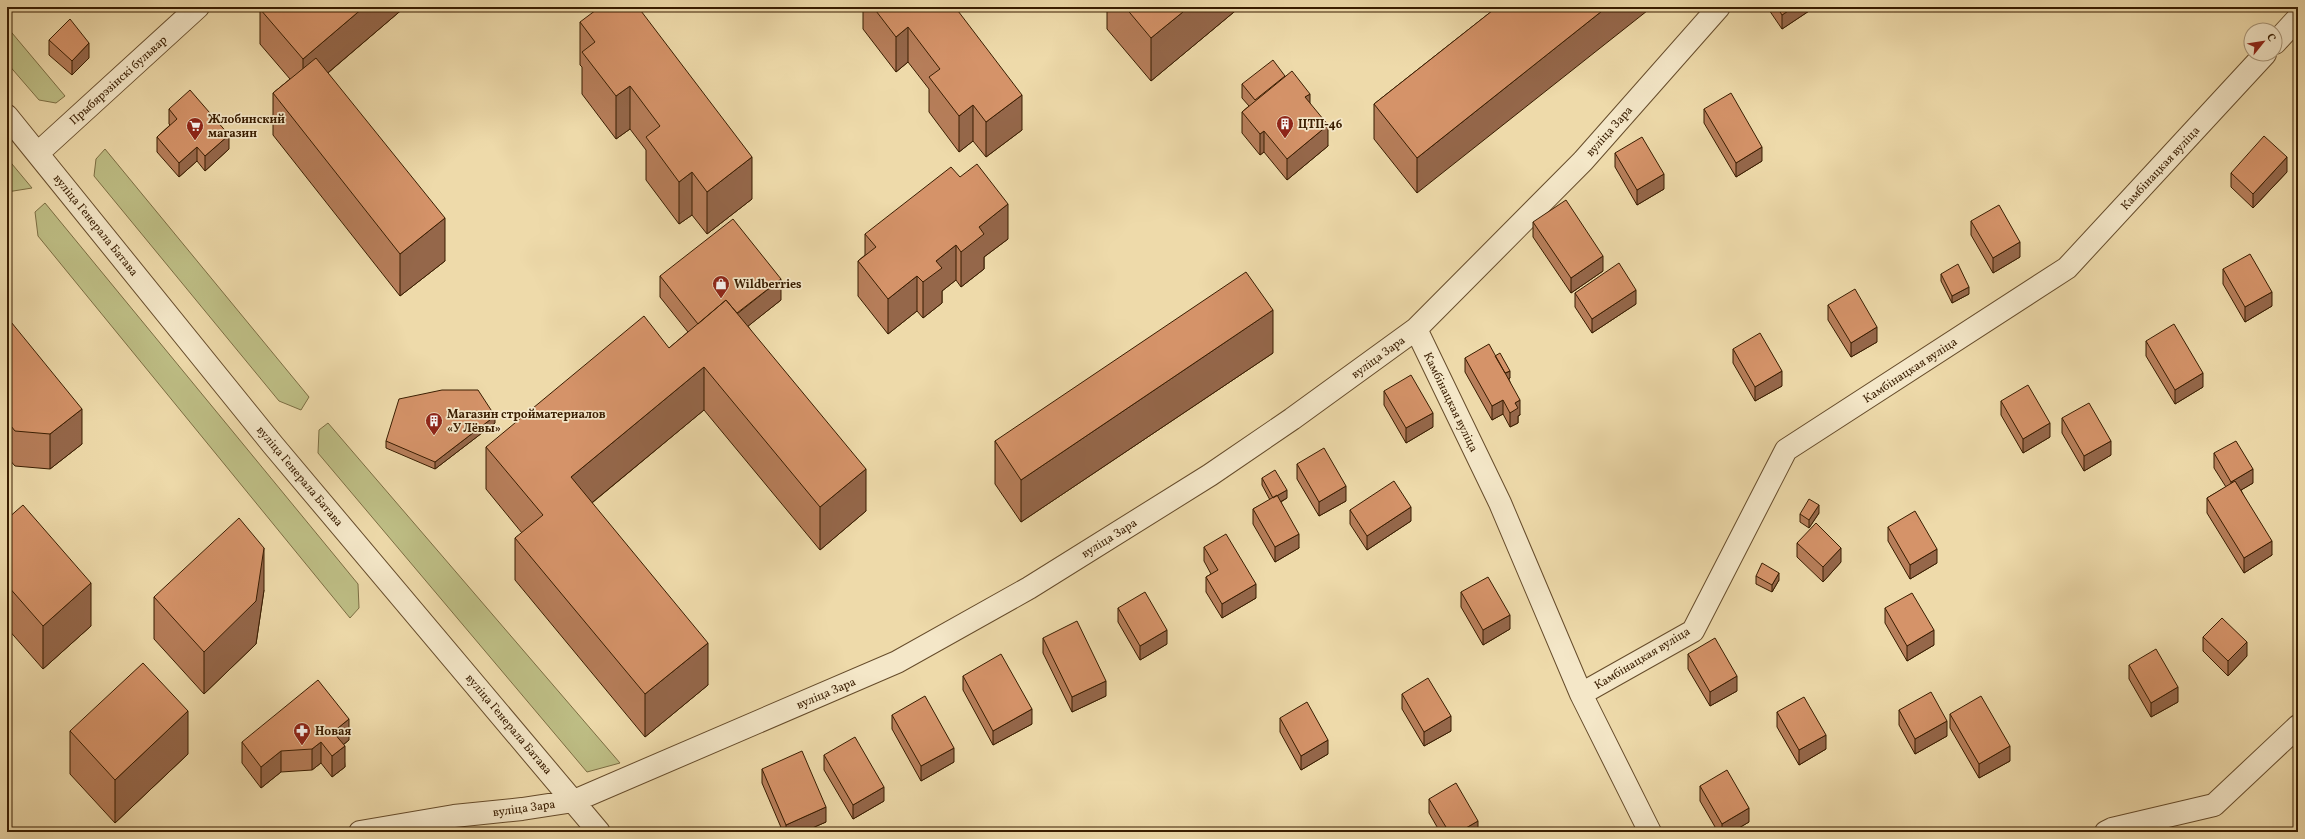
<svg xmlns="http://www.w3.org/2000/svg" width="2305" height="839" font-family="Vollkorn,serif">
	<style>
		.green { fill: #bebe85; stroke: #7c6e43 }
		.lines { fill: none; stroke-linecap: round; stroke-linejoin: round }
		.minor-casing { stroke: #664c2b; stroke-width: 24 }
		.minor { stroke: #f4e7c8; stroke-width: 22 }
		.wall { fill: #b77e5a; stroke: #391d01 }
		.shaded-wall { fill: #95674a; stroke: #391d01 }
		.building { fill: #d59369; stroke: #391d01 }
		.labels { text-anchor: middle; stroke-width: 3.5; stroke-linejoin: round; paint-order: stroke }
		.street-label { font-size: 12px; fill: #391d01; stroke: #f4e7c8 }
		.poi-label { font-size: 12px; font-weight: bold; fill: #391d01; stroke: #f4e7c8; text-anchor: start }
	</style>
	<rect width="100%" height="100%" fill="#eedaaa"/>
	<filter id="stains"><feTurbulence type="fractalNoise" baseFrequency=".005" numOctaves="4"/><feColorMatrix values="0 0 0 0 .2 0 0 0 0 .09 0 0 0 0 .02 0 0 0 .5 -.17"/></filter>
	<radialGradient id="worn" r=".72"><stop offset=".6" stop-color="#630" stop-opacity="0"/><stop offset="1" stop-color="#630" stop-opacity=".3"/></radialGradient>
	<path class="green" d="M 7,27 L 65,96 L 56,103 L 39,100 L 7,63 Z
		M 105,149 L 309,397 L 301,410 L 279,401 L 94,176 L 96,159 Z
		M 7,158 L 32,188 L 7,192 Z
		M 45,203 L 358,584 L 359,608 L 350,618 L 38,236 L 35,212 Z
		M 328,423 L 620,763 L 587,772 L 318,453 L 319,430 Z"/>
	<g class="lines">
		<defs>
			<path id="minor" d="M 2275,43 L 2298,18
				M 7,116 L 273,445 L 599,832
				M 38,153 L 198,7
				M 1416,329 L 1500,503 L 1581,694 L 1650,832
				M 1581,694 L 1693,631 L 1786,450 L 2067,268 L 2265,54
				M 360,832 L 454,816 L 522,809 L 574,801 L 897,662 L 1029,588 L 1210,475 L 1292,419 L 1416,329 L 1583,161 L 1719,7
				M 2106,832 L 2112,829 L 2214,805 L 2298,726"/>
		</defs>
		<use href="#minor" class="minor-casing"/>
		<use href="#minor" class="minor"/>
	</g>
	<path class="wall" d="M 405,7 L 328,73 L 445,261 L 400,296 L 273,135 L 273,93 L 290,79 L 260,44 L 260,9 Z
		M 863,7 L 955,7 L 1022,130 L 986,157 L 973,141 L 959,152 L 929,112 L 929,89 L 908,62 L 896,72 L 863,29 Z
		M 1107,7 L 1240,7 L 1151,81 L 1107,29 Z
		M 1497,7 L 1417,193 L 1374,139 L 1374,104 Z
		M 1767,7 L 1809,7 L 1809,11 L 1782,29 Z
		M 580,22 L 752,199 L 707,234 L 692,215 L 679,224 L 646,180 L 646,150 L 630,129 L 616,139 L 582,94 L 582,67 L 580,65 Z
		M 49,40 L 89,58 L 72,75 L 49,55 Z
		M 1285,76 L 1310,103 L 1328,146 L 1287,180 L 1264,152 L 1260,155 L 1242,133 L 1242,112 L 1249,106 L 1242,98 L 1242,84 Z
		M 169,109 L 229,149 L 205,171 L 197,161 L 179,177 L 157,152 L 157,137 L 170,125 L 169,124 Z
		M 1704,109 L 1762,161 L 1736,177 L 1704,123 Z
		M 1615,153 L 1664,189 L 1637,205 L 1615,167 Z
		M 2287,172 L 2253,208 L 2231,187 L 2231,173 Z
		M 1971,221 L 2020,257 L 1993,273 L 1971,235 Z
		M 1533,222 L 1603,271 L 1571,293 L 1533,237 Z
		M 865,234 L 1008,239 L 984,257 L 984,269 L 961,287 L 956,280 L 942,291 L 942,303 L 923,318 L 917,311 L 888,334 L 858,296 L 858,261 L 865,255 Z
		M 2223,269 L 2272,306 L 2245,322 L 2223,284 Z
		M 1941,274 L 1969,294 L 1952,303 L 1941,281 Z
		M 660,276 L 781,300 L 748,326 L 866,511 L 820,550 L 704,410 L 592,503 L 708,685 L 645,737 L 515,580 L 515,538 L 522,533 L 486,489 L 486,447 L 669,348 L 688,332 L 660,297 Z
		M 1575,293 L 1636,304 L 1592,333 L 1575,307 Z
		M 1828,305 L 1877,342 L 1851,357 L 1828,320 Z
		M 7,317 L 82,444 L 50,469 L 15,466 L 7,457 Z
		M 2146,341 L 2203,387 L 2175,404 L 2146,356 Z
		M 1733,349 L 1782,386 L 1755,401 L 1733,363 Z
		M 1273,353 L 1021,522 L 995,484 L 995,441 Z
		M 1495,356 L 1510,378 L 1509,379 L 1520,415 L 1518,416 L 1518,423 L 1510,427 L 1503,414 L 1492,420 L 1465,372 L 1465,358 Z
		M 1384,391 L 1433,427 L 1406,443 L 1384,405 Z
		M 2001,401 L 2050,437 L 2023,453 L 2001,415 Z
		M 2062,418 L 2111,455 L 2084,471 L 2062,433 Z
		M 495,423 L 435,469 L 386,448 L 386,441 Z
		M 2214,453 L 2253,483 L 2241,490 L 2272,555 L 2244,573 L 2207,513 L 2207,498 L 2226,487 L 2214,468 Z
		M 1297,464 L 1346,501 L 1319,516 L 1297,479 Z
		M 1262,478 L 1287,498 L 1281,502 L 1299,548 L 1275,562 L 1253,524 L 1253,509 L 1270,500 L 1262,485 Z
		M 1350,510 L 1411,521 L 1367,550 L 1350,524 Z
		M 1819,513 L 1809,528 L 1800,522 L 1800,514 Z
		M 7,519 L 91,626 L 43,669 L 7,628 Z
		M 1888,527 L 1937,563 L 1910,579 L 1888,541 Z
		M 1797,543 L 1841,562 L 1823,582 L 1797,557 Z
		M 1204,547 L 1256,598 L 1222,618 L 1206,592 L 1206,577 L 1211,574 L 1204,561 Z
		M 1756,576 L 1779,580 L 1772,592 L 1756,584 Z
		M 264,590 L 256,644 L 204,694 L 154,639 L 154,597 Z
		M 1461,592 L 1510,629 L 1483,645 L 1461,607 Z
		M 1118,608 L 1167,644 L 1140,660 L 1118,622 Z
		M 1885,608 L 1934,645 L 1907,661 L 1885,623 Z
		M 2203,637 L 2247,656 L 2228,676 L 2203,651 Z
		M 1043,638 L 1106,696 L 1072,712 L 1043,653 Z
		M 1688,654 L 1737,691 L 1710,706 L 1688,669 Z
		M 2129,665 L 2178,702 L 2151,717 L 2129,679 Z
		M 963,676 L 1032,724 L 993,745 L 963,690 Z
		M 1402,694 L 1451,731 L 1424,746 L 1402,709 Z
		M 1899,710 L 1947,736 L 1915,754 L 1899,725 Z
		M 1777,712 L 1826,749 L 1799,765 L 1777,727 Z
		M 1950,714 L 2010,761 L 1979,778 L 1950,728 Z
		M 892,715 L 954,762 L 921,781 L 892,729 Z
		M 1280,718 L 1328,754 L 1301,770 L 1280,732 Z
		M 70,731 L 188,754 L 115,823 L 70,774 Z
		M 349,740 L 343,745 L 345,767 L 332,777 L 321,763 L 312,770 L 281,772 L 261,788 L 242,763 L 242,742 Z
		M 824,755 L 884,801 L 853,819 L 824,770 Z
		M 762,769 L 826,822 L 803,832 L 783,832 L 762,783 Z
		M 1700,786 L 1749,822 L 1732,832 L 1718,832 L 1700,801 Z
		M 1429,799 L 1478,832 L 1440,832 L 1429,813 Z"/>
	<path class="shaded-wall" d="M 364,7 L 405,7 L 303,94 L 303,59 Z
		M 1189,7 L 1240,7 L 1151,81 L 1151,38 Z
		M 1607,7 L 1652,7 L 1417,193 L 1417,158 Z
		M 1794,7 L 1809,7 L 1809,11 L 1782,29 L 1782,15 Z
		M 908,27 L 908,62 L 896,72 L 896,37 Z
		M 89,43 L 89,58 L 72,75 L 72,61 Z
		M 630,86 L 630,129 L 616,139 L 616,96 Z
		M 1310,94 L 1310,115 L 1305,97 Z
		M 1022,95 L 1022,130 L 986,157 L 986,122 Z
		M 973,105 L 973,141 L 959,152 L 959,116 Z
		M 1328,125 L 1328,146 L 1287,180 L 1287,159 Z
		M 1264,131 L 1264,152 L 1260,155 L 1260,134 Z
		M 229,135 L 229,149 L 205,171 L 205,156 Z
		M 197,147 L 197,161 L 179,177 L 179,163 Z
		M 1762,147 L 1762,161 L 1736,177 L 1736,163 Z
		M 752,157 L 752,199 L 707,234 L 707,192 Z
		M 2287,157 L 2287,172 L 2253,208 L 2253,194 Z
		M 692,172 L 692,215 L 679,224 L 679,182 Z
		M 1664,174 L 1664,189 L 1637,205 L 1637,190 Z
		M 1008,204 L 1008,239 L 984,257 L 984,269 L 961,287 L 961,252 L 979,227 Z
		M 445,218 L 445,261 L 400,296 L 400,254 Z
		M 2020,242 L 2020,257 L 1993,273 L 1993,258 Z
		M 956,245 L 956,280 L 942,291 L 942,303 L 923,318 L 923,282 L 936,261 Z
		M 1603,256 L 1603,271 L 1571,293 L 1571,278 Z
		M 917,276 L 917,311 L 888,334 L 888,299 Z
		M 781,279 L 781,300 L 708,358 L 708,337 Z
		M 1969,287 L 1969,294 L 1952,303 L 1952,296 Z
		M 1636,290 L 1636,304 L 1592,333 L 1592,319 Z
		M 2272,292 L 2272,306 L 2245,322 L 2245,307 Z
		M 1273,310 L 1273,353 L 1021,522 L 1021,480 Z
		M 1877,327 L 1877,342 L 1851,357 L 1851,343 Z
		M 704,367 L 704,410 L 571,520 L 571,477 Z
		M 1510,371 L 1510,378 L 1502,382 L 1502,375 Z
		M 1782,371 L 1782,386 L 1755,401 L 1755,387 Z
		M 2203,373 L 2203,387 L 2175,404 L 2175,390 Z
		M 1503,400 L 1503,414 L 1492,420 L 1492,406 Z
		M 1520,400 L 1520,415 L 1518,416 L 1518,423 L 1510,427 L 1510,413 L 1515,403 Z
		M 82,409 L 82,444 L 50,469 L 50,434 Z
		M 1433,413 L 1433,427 L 1406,443 L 1406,428 Z
		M 495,416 L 495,423 L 435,469 L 435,462 Z
		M 2050,423 L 2050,437 L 2023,453 L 2023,439 Z
		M 2111,441 L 2111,455 L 2084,471 L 2084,456 Z
		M 866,469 L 866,511 L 820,550 L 820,507 Z
		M 2253,469 L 2253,483 L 2231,496 L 2231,482 Z
		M 1346,486 L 1346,501 L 1319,516 L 1319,502 Z
		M 1287,490 L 1287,498 L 1273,506 L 1273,498 Z
		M 1819,505 L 1819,513 L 1809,528 L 1809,520 Z
		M 1411,507 L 1411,521 L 1367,550 L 1367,536 Z
		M 1299,534 L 1299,548 L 1275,562 L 1275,547 Z
		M 2272,541 L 2272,555 L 2244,573 L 2244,558 Z
		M 264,548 L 264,590 L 256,644 L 204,694 L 204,652 Z
		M 1841,548 L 1841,562 L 1823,582 L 1823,567 Z
		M 1937,549 L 1937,563 L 1910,579 L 1910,565 Z
		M 1779,573 L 1779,580 L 1772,592 L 1772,585 Z
		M 91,583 L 91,626 L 43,669 L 43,626 Z
		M 1256,584 L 1256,598 L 1222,618 L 1222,604 Z
		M 1510,615 L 1510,629 L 1483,645 L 1483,630 Z
		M 1167,630 L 1167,644 L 1140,660 L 1140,646 Z
		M 1934,630 L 1934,645 L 1907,661 L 1907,646 Z
		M 2247,642 L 2247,656 L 2228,676 L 2228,661 Z
		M 708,643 L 708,685 L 645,737 L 645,694 Z
		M 1737,676 L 1737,691 L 1710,706 L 1710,692 Z
		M 1106,681 L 1106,696 L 1072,712 L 1072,697 Z
		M 2178,687 L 2178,702 L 2151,717 L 2151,703 Z
		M 1032,709 L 1032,724 L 993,745 L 993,731 Z
		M 188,711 L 188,754 L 115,823 L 115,780 Z
		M 1451,716 L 1451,731 L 1424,746 L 1424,732 Z
		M 349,719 L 349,740 L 333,753 L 333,732 Z
		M 1947,721 L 1947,736 L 1915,754 L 1915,739 Z
		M 1826,735 L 1826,749 L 1799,765 L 1799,750 Z
		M 1328,740 L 1328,754 L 1301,770 L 1301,756 Z
		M 321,742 L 321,763 L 312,770 L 312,749 Z
		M 345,746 L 345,767 L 332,777 L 332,756 Z
		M 2010,746 L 2010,761 L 1979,778 L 1979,764 Z
		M 954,748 L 954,762 L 921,781 L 921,766 Z
		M 281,751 L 281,772 L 261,788 L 261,767 Z
		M 884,787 L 884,801 L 853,819 L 853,805 Z
		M 826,807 L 826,822 L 803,832 L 786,832 L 786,825 Z
		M 1749,808 L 1749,822 L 1732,832 L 1722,832 L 1722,824 Z
		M 1478,821 L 1478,832 L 1459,832 Z"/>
	<path class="building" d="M 262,7 L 364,7 L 303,59 L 260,9 Z
		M 600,7 L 638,7 L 752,157 L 707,192 L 692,172 L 679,182 L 646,137 L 660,126 L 630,86 L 616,96 L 582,52 L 595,42 L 580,22 Z
		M 873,7 L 955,7 L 1022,95 L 986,122 L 973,105 L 959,116 L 929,77 L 940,69 L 908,27 L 896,37 Z
		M 1125,7 L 1189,7 L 1151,38 Z
		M 1497,7 L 1607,7 L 1417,158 L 1374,104 Z
		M 1777,7 L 1794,7 L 1782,15 Z
		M 70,19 L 89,43 L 72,61 L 49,40 Z
		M 316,58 L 445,218 L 400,254 L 273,93 Z
		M 1273,60 L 1285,76 L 1255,100 L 1242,84 Z
		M 1292,71 L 1310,94 L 1305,97 L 1328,125 L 1287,159 L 1264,131 L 1260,134 L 1242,112 Z
		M 190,90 L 229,135 L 205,156 L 197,147 L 179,163 L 157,137 L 177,119 L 169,109 Z
		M 1731,93 L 1762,147 L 1736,163 L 1704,109 Z
		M 2264,136 L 2287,157 L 2253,194 L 2231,173 Z
		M 1642,137 L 1664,174 L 1637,190 L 1615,153 Z
		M 977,164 L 1008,204 L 979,227 L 984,234 L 961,252 L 956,245 L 936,261 L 942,268 L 923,282 L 917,276 L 888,299 L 858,261 L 876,247 L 865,234 L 951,167 L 960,177 Z
		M 1566,200 L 1603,256 L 1571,278 L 1533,222 Z
		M 1999,205 L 2020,242 L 1993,258 L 1971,221 Z
		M 733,219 L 781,279 L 737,313 L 726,300 L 698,324 L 660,276 Z
		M 2250,254 L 2272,292 L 2245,307 L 2223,269 Z
		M 1619,263 L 1636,290 L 1592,319 L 1575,293 Z
		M 1958,264 L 1969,287 L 1952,296 L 1941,274 Z
		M 1246,272 L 1273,310 L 1021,480 L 995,441 Z
		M 1855,289 L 1877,327 L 1851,343 L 1828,305 Z
		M 726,300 L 866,469 L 820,507 L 704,367 L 571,477 L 708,643 L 645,694 L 515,538 L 543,515 L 486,447 L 644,316 L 669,348 Z
		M 7,317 L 82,409 L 50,434 L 15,431 L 7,421 Z
		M 2174,324 L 2203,373 L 2175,390 L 2146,341 Z
		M 1760,333 L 1782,371 L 1755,387 L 1733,349 Z
		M 1489,344 L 1520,400 L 1515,403 L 1518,408 L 1510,413 L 1503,400 L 1492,406 L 1465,358 Z
		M 1500,353 L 1510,371 L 1505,373 L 1495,356 Z
		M 1411,375 L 1433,413 L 1406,428 L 1384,391 Z
		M 2028,385 L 2050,423 L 2023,439 L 2001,401 Z
		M 442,390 L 478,390 L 495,416 L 435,462 L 386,441 L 399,399 Z
		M 2089,403 L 2111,441 L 2084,456 L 2062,418 Z
		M 2236,441 L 2253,469 L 2231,482 L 2214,453 Z
		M 1324,448 L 1346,486 L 1319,502 L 1297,464 Z
		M 1275,470 L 1287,490 L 1273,498 L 1262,478 Z
		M 1394,481 L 1411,507 L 1367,536 L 1350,510 Z
		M 2235,481 L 2272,541 L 2244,558 L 2207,498 Z
		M 1277,495 L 1299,534 L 1275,547 L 1253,509 Z
		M 1809,499 L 1819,505 L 1809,520 L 1800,514 Z
		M 23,505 L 91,583 L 43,626 L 7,585 L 7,519 Z
		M 1915,511 L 1937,549 L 1910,565 L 1888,527 Z
		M 239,518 L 264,548 L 256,601 L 204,652 L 154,597 Z
		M 1816,523 L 1841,548 L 1823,567 L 1797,543 Z
		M 1226,534 L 1256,584 L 1222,604 L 1206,577 L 1218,570 L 1204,547 Z
		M 1762,563 L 1779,573 L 1772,585 L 1756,576 Z
		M 1488,577 L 1510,615 L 1483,630 L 1461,592 Z
		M 1145,592 L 1167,630 L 1140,646 L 1118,608 Z
		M 1912,593 L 1934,630 L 1907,646 L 1885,608 Z
		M 2222,618 L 2247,642 L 2228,661 L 2203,637 Z
		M 1077,621 L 1106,681 L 1072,697 L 1043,638 Z
		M 1715,638 L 1737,676 L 1710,692 L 1688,654 Z
		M 2156,649 L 2178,687 L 2151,703 L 2129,665 Z
		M 1001,654 L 1032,709 L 993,731 L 963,676 Z
		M 143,663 L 188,711 L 115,780 L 70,731 Z
		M 1428,678 L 1451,716 L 1424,732 L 1402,694 Z
		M 318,680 L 349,719 L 333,732 L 345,746 L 332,756 L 321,742 L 312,749 L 281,751 L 261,767 L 242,742 Z
		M 1931,692 L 1947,721 L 1915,739 L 1899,710 Z
		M 925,696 L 954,748 L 921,766 L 892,715 Z
		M 1981,696 L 2010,746 L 1979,764 L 1950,714 Z
		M 1804,697 L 1826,735 L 1799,750 L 1777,712 Z
		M 1307,702 L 1328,740 L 1301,756 L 1280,718 Z
		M 855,737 L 884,787 L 853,805 L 824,755 Z
		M 802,751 L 826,807 L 786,825 L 762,769 Z
		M 1727,770 L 1749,808 L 1722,824 L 1700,786 Z
		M 1456,783 L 1478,821 L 1459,832 L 1449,832 L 1429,799 Z"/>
	<defs>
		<symbol id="building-pin" viewBox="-11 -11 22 30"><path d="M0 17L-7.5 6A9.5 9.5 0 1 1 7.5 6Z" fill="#8f2418" stroke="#f4e7c8"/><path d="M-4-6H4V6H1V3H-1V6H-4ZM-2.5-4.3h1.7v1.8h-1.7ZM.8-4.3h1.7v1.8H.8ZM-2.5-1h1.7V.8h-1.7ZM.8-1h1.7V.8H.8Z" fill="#fff"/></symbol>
		<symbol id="supermarket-pin" viewBox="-11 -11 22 30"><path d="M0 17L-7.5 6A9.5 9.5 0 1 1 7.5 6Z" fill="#8f2418" stroke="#f4e7c8"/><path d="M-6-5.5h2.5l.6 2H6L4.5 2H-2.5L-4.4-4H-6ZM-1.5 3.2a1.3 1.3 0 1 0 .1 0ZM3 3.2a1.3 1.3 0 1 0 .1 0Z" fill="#fff"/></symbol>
		<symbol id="shop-pin" viewBox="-11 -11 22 30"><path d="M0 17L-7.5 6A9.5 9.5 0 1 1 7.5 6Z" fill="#8f2418" stroke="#f4e7c8"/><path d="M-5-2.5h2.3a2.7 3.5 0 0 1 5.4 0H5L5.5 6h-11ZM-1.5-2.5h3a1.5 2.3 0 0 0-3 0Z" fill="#fff"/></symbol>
		<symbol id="pharmacy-pin" viewBox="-11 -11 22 30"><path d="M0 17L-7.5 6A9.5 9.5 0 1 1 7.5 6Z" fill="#8f2418" stroke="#f4e7c8"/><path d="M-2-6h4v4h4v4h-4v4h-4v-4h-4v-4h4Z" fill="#fff"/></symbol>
	</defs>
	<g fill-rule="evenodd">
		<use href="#building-pin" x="1275" y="114" width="20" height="27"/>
		<use href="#supermarket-pin" x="185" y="116" width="20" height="27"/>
		<use href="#shop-pin" x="711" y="274" width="20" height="27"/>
		<use href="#building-pin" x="424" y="411" width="20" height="27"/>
		<use href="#pharmacy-pin" x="292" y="721" width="20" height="27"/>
	</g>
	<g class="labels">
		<g class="street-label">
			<text transform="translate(118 80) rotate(-42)" y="4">Прыбярэзінскі бульвар</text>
			<text transform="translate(1609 131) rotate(-48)" y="4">вуліца Зара</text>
			<text transform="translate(2160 168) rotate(-47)" y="4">Камбінацкая вуліца</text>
			<text transform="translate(96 225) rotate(51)" y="4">вуліца Генерала Батава</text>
			<text transform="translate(1378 357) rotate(-36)" y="4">вуліца Зара</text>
			<text transform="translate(1910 370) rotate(-33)" y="4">Камбінацкая вуліца</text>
			<text transform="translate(1451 402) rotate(64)" y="4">Камбінацкая вуліца</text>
			<text transform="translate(300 476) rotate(50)" y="4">вуліца Генерала Батава</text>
			<text transform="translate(1109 538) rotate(-32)" y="4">вуліца Зара</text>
			<text transform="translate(1642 658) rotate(-31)" y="4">Камбінацкая вуліца</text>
			<text transform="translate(826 693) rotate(-23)" y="4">вуліца Зара</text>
			<text transform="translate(509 724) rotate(50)" y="4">вуліца Генерала Батава</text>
			<text transform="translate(524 808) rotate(-8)" y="4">вуліца Зара</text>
		</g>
		<g class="poi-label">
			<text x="208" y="123">Жлобинский<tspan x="208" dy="14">магазин</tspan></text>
			<text x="1298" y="128">ЦТП-46</text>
			<text x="734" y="288">Wildberries</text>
			<text x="447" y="418">Магазин стройматериалов<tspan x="447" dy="14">«У Лёвы»</tspan></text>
			<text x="315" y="735">Новая</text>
		</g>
	</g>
	<rect width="2305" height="839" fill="none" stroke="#eedaaa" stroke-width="24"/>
	<rect x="8" y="8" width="2289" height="823" fill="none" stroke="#391d01" stroke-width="2"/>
	<rect x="12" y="12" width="2281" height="815" fill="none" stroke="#391d01"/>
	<g transform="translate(2263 42) rotate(60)"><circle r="19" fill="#f4e7c8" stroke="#a99678"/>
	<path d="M0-3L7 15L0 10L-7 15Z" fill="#8f2418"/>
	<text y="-6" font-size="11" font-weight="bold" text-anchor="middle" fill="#391d01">С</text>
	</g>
	<rect width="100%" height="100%" filter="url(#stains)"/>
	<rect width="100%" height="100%" fill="url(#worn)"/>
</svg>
